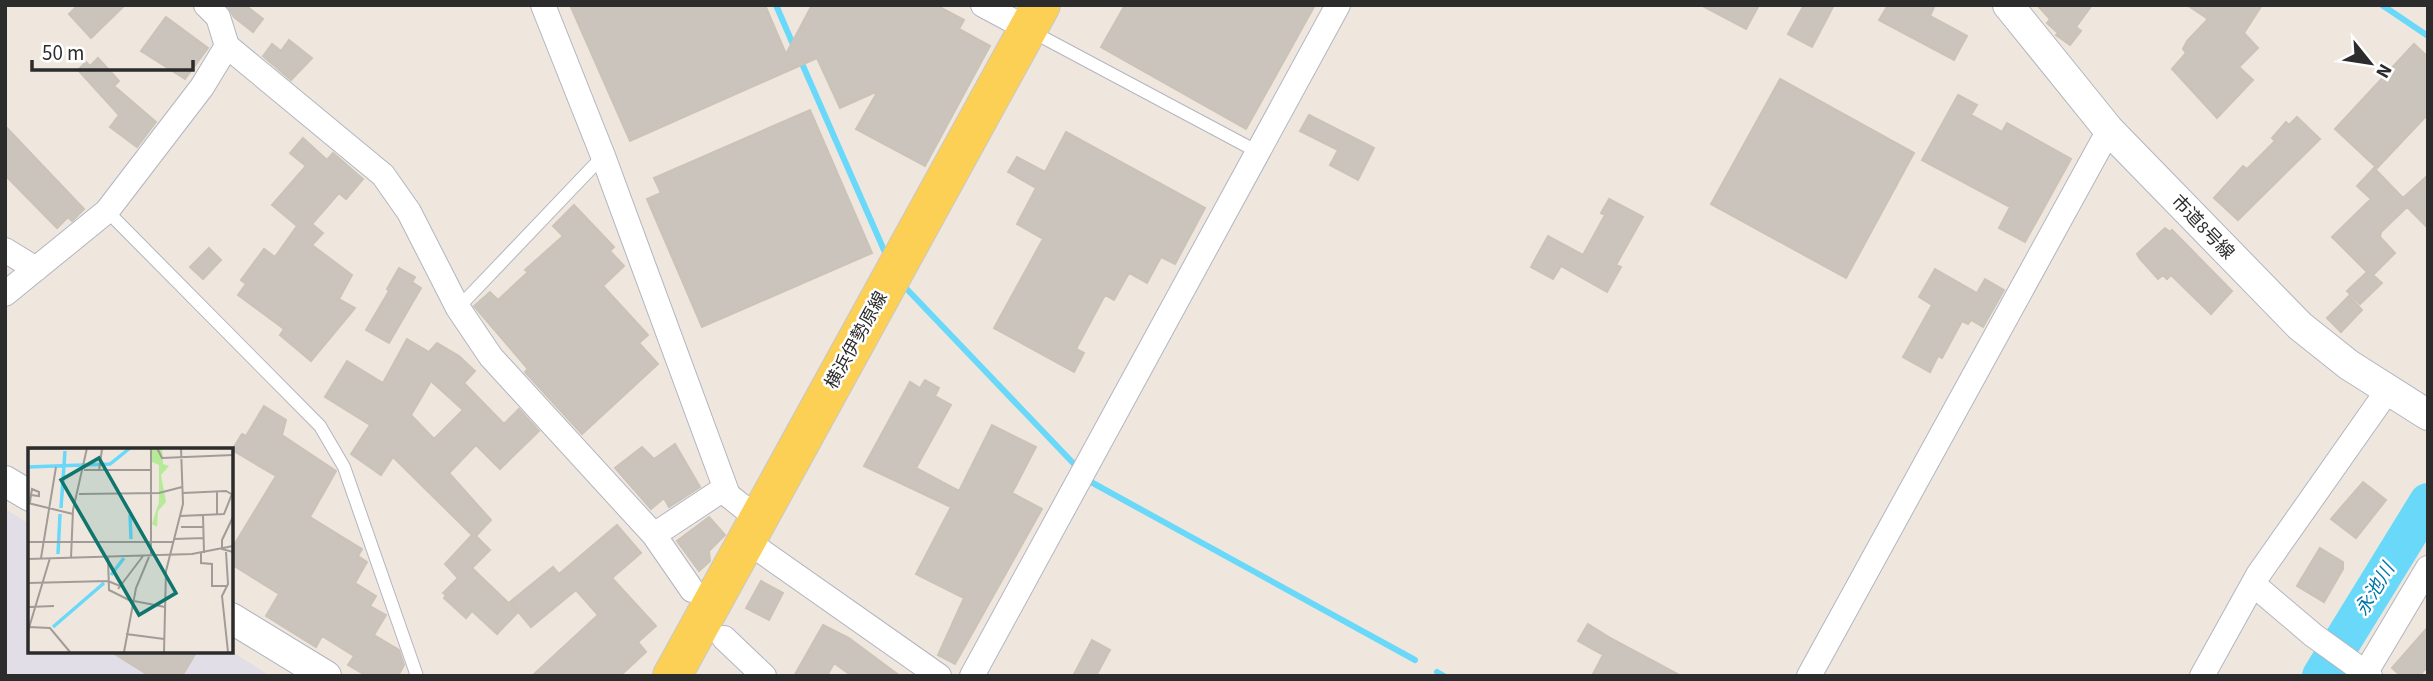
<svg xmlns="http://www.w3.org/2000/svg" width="2433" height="681" font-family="'Source Sans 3','Noto Sans JP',sans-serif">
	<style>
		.industrial { fill: #e1dee7 }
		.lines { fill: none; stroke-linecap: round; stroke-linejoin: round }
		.stream { stroke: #69d8f9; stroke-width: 6 }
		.river { stroke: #69d8f9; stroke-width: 38 }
		.building { fill: #cac4bd; stroke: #cbc3b7; stroke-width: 2; fill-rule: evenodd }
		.service-casing { stroke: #b2b5c1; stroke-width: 14 }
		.minor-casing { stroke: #b2b5c1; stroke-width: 26 }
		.tertiary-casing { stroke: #b2b5c1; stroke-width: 32 }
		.primary-casing { stroke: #c8c8c8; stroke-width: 40 }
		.service { stroke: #fff; stroke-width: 12 }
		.minor { stroke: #fff; stroke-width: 24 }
		.tertiary { stroke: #fff; stroke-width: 30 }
		.primary { stroke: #fccf55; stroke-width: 38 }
		.labels { text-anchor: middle; stroke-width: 5; stroke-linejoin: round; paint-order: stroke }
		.street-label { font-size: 18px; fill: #2c2c2c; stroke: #fff }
		.water-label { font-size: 19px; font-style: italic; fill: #0276aa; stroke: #fff }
		.inset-river { fill: none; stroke: #69d8f9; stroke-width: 3.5 }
		.inset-road { fill: none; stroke: #a19c97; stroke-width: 2 }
		.view { fill: #0f766e; fill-opacity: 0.15; stroke: #0f766e; stroke-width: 3.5 }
		.inset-edge { fill: none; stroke: #2c2c2c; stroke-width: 3.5 }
	</style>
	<rect width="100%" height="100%" fill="#efe7de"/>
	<path class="industrial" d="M 5,509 L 30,524 L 30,651 L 231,651 L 270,676 L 5,676 Z"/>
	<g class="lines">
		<path class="stream" d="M 776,5 L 795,49
			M 2382,5 L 2428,36
			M 800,59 L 887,257
			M 902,284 L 1075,465
			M 1091,482 L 1415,660
			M 1437,672 L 1444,676"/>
		<path class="river" d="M 2321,676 L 2428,502"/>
	</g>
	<path class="building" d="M 78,5 L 125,5 L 91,38 L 69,14 Z
		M 227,5 L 245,5 L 263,19 L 253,32 L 234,17 Z
		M 570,5 L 765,5 L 786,54 L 812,5 L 936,5 L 964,20 L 959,29 L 990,46 L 925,166 L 856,129 L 878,91 L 840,108 L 817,58 L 630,141 Z
		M 1125,5 L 1315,5 L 1246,129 L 1101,47 Z
		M 1701,5 L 1759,5 L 1746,29 Z
		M 1804,5 L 1834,5 L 1812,47 L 1788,34 Z
		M 1888,5 L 1935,5 L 1930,16 L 1967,36 L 1954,60 L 1879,20 Z
		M 2037,5 L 2092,5 L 2076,27 L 2081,31 L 2070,45 L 2056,35 L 2058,33 L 2047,23 L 2050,19 Z
		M 2187,5 L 2262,5 L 2244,33 L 2258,48 L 2239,67 L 2253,80 L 2217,118 L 2172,69 L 2186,53 L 2183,49 L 2187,41 L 2208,19 Z
		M 166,17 L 208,48 L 185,79 L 141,51 Z
		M 289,40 L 312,58 L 291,80 L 263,56 L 272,44 L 281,51 Z
		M 2414,44 L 2428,57 L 2428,114 L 2377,168 L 2335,129 Z
		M 98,58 L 119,81 L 114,86 L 156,122 L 137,147 L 110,127 L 119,115 L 78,70 L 86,62 L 90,66 Z
		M 1780,79 L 1914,153 L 1846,278 L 1711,204 Z
		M 1958,95 L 1977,105 L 1971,115 L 2002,132 L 2007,123 L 2071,159 L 2025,242 L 1999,228 L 2010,207 L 1922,160 Z
		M 810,110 L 872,253 L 702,327 L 647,199 L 661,193 L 654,178 Z
		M 1309,115 L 1374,148 L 1358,180 L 1330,165 L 1338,150 L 1300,131 Z
		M 2297,117 L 2320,139 L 2238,220 L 2214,198 L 2243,166 L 2247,169 L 2275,141 L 2272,138 L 2286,122 L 2289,125 Z
		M 5,126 L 84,209 L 72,221 L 68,217 L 57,228 L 5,175 Z
		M 1066,132 L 1205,208 L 1175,264 L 1161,257 L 1147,283 L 1129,273 L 1114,300 L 1105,295 L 1076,349 L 1084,353 L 1074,372 L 994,328 L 1043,239 L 1017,224 L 1036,188 L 1008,172 L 1017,157 L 1045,172 Z
		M 303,138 L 327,160 L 333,153 L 363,179 L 346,199 L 339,193 L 312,224 L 323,233 L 312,245 L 352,275 L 339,299 L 355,308 L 311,361 L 280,335 L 284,329 L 238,295 L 246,284 L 241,280 L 264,249 L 275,257 L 297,226 L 272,205 L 306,166 L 290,153 Z
		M 2374,168 L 2403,198 L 2428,175 L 2428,228 L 2407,207 L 2381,232 L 2380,237 L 2395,253 L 2373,275 L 2382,283 L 2360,304 L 2347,291 L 2367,272 L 2332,237 L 2371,199 L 2357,186 Z
		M 1609,199 L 1643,217 L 1616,265 L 1621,267 L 1607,292 L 1561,266 L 1553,279 L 1531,267 L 1548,236 L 1583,255 L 1605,215 L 1601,213 Z
		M 574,205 L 614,247 L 610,251 L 624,266 L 603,286 L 648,335 L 639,343 L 658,364 L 582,434 L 525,372 L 528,369 L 474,306 L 490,292 L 498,300 L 528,272 L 525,270 L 563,236 L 553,226 Z
		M 2165,228 L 2170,232 L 2172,230 L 2232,291 L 2211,314 L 2171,275 L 2167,279 L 2163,275 L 2158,279 L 2140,259 L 2137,254 Z
		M 209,248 L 221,260 L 203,279 L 190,267 Z
		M 399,268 L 415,277 L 412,282 L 421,288 L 389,343 L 366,330 L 389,291 L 387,289 Z
		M 1935,269 L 1977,293 L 1985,279 L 2004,290 L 1983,327 L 1971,320 L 1968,324 L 1962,321 L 1942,358 L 1938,356 L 1930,372 L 1903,357 L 1932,305 L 1919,297 Z
		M 2349,296 L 2362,310 L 2341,332 L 2327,318 Z
		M 407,339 L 429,352 L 437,343 L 459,356 L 475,371 L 464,383 L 504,424 L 519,409 L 539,431 L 500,469 L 476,445 L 449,473 L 491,520 L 476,536 L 490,550 L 472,568 L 518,612 L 497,634 L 472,611 L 466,618 L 444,598 L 446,595 L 443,593 L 458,578 L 445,564 L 472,535 L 393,457 L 381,475 L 351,454 L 370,425 L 325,397 L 347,361 L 383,383 ZM 431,381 L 463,410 L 434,439 L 411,415 Z
		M 925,380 L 939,388 L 935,396 L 951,405 L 916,468 L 959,491 L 992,425 L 1036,447 L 1012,493 L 1042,509 L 955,664 L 938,655 L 964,598 L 916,574 L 951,507 L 864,466 L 910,382 L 920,388 Z
		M 264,406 L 286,420 L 282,435 L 336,471 L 310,517 L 362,549 L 358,556 L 367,562 L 355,583 L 376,596 L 370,606 L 386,615 L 374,635 L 399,650 L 404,665 L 398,676 L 367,676 L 348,665 L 354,656 L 322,636 L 316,647 L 266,616 L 279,594 L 231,564 L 231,550 L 276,476 L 232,450 L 242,434 L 246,436 Z
		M 675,444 L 700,487 L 669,507 L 664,498 L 651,509 L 615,468 L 642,447 L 654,459 Z
		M 2363,482 L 2386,500 L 2356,538 L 2331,519 Z
		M 709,517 L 725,535 L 709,551 L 710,561 L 699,571 L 677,541 Z
		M 617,525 L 641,553 L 612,578 L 656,626 L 638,642 L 646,652 L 620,676 L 532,676 L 598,615 L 576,590 L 531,627 L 510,602 L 553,567 L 559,574 Z
		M 2320,548 L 2343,562 L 2343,569 L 2324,602 L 2297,586 Z
		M 761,581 L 783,593 L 769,620 L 746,608 Z
		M 1588,624 L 1612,639 L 1681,676 L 1592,676 L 1603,655 L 1578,641 Z
		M 823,625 L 849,638 L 900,676 L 852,676 L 834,663 L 827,676 L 794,676 Z
		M 2428,627 L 2428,666 L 2419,676 L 2401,676 L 2392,668 Z
		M 1092,640 L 1110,650 L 1096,676 L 1073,676 Z
		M 110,651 L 197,651 L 182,676 L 150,676 Z"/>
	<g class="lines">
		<defs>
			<path id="service" d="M 1031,31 L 1258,152
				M 107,211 L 320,426 L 344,467 L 417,676
				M 458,308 L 603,156"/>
			<path id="minor" d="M 543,5 L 603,156 L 728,495 L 758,519
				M 983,5 L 1028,29
				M 227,46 L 383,175 L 409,212 L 458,308 L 491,357 L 654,535 L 692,590
				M 5,250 L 36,269
				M 5,294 L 107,211 L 202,87 L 227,46 L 218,17 L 206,5
				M 654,535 L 725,488
				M 747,541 L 939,676
				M 2253,584 L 2313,635 L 2370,676
				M 724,638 L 764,676
				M 2366,672 L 2428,568
				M 972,676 L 1338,5
				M 1809,676 L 2109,130
				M 2202,676 L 2258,575 L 2388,390"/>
			<path id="tertiary" d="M 2008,5 L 2109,130 L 2300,326 L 2349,365 L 2428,415
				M 5,481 L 30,496
				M 231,618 L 326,676"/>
			<path id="primary" d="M 672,676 L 1041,5"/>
		</defs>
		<use href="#service" class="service-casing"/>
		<use href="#minor" class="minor-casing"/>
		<use href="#tertiary" class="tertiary-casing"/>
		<use href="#primary" class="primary-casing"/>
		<use href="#service" class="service"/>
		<use href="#minor" class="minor"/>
		<use href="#tertiary" class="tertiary"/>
		<use href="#primary" class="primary"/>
	</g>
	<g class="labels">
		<g class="street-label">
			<text transform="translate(2203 227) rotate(46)" y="6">市道8号線</text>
			<text transform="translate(856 340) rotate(-61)" y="6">横浜伊勢原線</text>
		</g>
		<g class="water-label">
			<text transform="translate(2374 589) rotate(-59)" y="7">永池川</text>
		</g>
	</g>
	<g transform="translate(28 448)">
		<rect width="205" height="205" fill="#efe7de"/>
		<path d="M 123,0 L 134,0 L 135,16 L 141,18 L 133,27 L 138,54 L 130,63 L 129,79 L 124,76 L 131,54 L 131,17 L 124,14 Z" fill="#b5ea96"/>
		<path class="inset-river" d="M 0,19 L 82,16 L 102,0M 33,60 L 37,3M 102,67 L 103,91M 30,106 L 32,66M 83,127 L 96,110M 25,179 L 76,135"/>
		<path class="inset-road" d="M 129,0 L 134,10 L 205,7M 0,1 L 88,0M 56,22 L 124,22M 71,23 L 74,1M 189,43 L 189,66M 155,45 L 198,43 L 205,47M 51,46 L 131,45 L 154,39M 0,55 L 45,66M 2,55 L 3,47 L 4,41 L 11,44 L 11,48 L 3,47M 175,67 L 176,105M 152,68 L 196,66 L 204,46M 205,69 L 194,92 L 194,101 L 205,104M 153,79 L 175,79M 146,91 L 175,90M 0,94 L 146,94M 198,104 L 200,136 L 194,148 L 200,204M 173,105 L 173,115 L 184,116 L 184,138 L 200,138M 123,106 L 123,0M 80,109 L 81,142 L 105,154M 13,110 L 28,19M 43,110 L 45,62 L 59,0M 0,111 L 164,106 L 205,98M 0,135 L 80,133 L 92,138M 90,141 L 115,108M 106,153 L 137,159M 0,159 L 26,158M 0,179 L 22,180 L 42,204M 0,183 L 22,110M 98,186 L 136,191M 96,204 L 108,140 L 121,109M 136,204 L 138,123 L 155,56 L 153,0"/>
		<path class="view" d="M 71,10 L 148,145 L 111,167 L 33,32 Z"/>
		<rect width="205" height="205" class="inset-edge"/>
	</g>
	<rect width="2433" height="681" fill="none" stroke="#2c2c2c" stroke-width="14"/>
	<g transform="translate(2370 63) rotate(120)" stroke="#ffffff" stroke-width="5" paint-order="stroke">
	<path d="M0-5L12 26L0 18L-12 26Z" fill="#2c2c2c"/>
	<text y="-10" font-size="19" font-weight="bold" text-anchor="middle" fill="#2c2c2c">N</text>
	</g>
	<path d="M32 60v10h161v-10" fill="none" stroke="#2c2c2c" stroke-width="3.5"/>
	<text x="42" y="60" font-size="21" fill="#2c2c2c" stroke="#ffffff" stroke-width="5" paint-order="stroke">50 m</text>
</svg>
